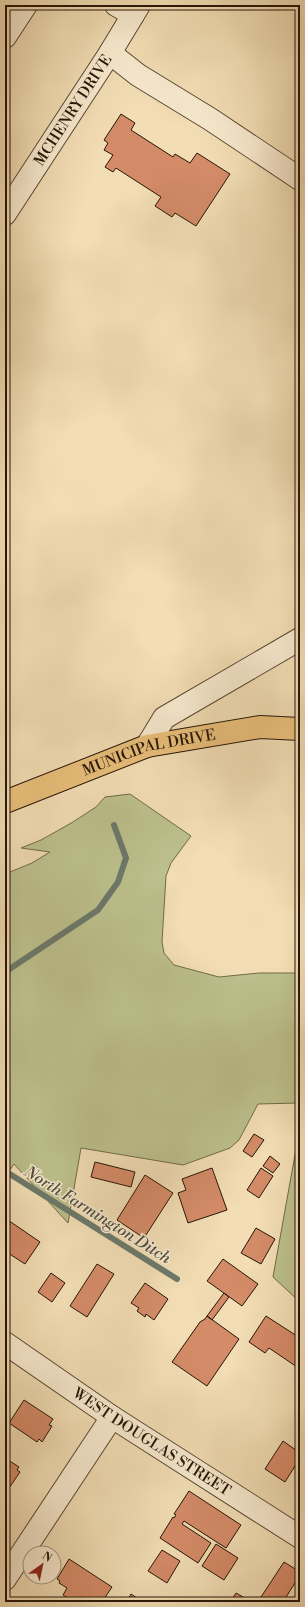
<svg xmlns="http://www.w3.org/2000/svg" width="305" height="1607" font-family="'Libre Bodoni',serif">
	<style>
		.green { fill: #bcc08c; stroke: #716a4a }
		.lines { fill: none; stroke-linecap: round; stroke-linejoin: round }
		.stream { stroke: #6c796b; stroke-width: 6 }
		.building { fill: #d48b68; stroke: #261507 }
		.minor-casing { stroke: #594732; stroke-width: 24 }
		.major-casing { stroke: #261507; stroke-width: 24 }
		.minor { stroke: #f7e9ce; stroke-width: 22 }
		.major { stroke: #e9be7a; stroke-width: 22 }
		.labels { text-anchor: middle; stroke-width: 3; stroke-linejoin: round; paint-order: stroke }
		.street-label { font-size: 15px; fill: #261507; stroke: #f7e9ce }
		.water-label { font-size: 16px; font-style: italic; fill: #4f4f41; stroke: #f7e9ce }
	</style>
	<rect width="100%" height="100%" fill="#f2ddb4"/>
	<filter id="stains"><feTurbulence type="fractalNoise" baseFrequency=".005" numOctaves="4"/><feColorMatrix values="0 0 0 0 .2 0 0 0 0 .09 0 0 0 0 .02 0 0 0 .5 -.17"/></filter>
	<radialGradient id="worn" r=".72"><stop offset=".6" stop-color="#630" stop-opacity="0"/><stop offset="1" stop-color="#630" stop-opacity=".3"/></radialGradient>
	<path class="green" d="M 130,794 L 191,836 L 171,863 L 166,876 L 162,942 L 164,953 L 174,965 L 219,977 L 259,973 L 300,973 L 300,1302 L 273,1277 L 298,1138 L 298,1103 L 258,1104 L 239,1140 L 230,1148 L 183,1165 L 81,1148 L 68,1223 L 14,1164 L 5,1177 L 5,874 L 32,863 L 50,852 L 21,848 L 41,840 L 73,822 L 96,807 L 105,797 Z"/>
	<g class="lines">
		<path class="stream" d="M 5,972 L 98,910 L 118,882 L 126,858 L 114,825
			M 5,1171 L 177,1279"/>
	</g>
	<path class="building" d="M 121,114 L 135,123 L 131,130 L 173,157 L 175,154 L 190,163 L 197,153 L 230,174 L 196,226 L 175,213 L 172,217 L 155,206 L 161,197 L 116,168 L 113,172 L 105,167 L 113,155 L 104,150 L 108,143 L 104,140 Z
		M 254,1134 L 264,1140 L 252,1157 L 243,1151 Z
		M 270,1156 L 280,1164 L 273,1173 L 263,1166 Z
		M 95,1162 L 135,1172 L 131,1187 L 91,1177 Z
		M 212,1168 L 227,1210 L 188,1223 L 178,1193 L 186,1190 L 182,1179 Z
		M 261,1168 L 273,1176 L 259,1198 L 247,1190 Z
		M 145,1175 L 173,1193 L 144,1238 L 117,1220 Z
		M 5,1218 L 40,1242 L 25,1264 L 5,1251 Z
		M 256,1228 L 275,1239 L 261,1264 L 241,1253 Z
		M 223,1259 L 258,1284 L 242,1306 L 207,1281 Z
		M 97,1264 L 114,1274 L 87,1317 L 70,1306 Z
		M 51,1273 L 65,1283 L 52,1302 L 38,1292 Z
		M 145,1283 L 168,1299 L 154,1320 L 146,1314 L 145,1317 L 137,1311 L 139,1308 L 131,1303 Z
		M 224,1293 L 229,1297 L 212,1320 L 207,1316 Z
		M 207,1316 L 239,1339 L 207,1386 L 172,1362 L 200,1322 L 205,1319 Z
		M 266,1316 L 300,1338 L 300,1369 L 269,1348 L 265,1353 L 249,1342 Z
		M 24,1400 L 53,1419 L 49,1425 L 52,1426 L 42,1442 L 39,1439 L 37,1442 L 9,1423 Z
		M 283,1441 L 300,1453 L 300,1458 L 285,1482 L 265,1469 Z
		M 5,1458 L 19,1467 L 17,1470 L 20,1472 L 5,1494 Z
		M 189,1491 L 241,1525 L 226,1548 L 184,1521 L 182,1524 L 211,1543 L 198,1563 L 160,1538 L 173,1517 L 174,1518 L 176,1515 L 174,1514 Z
		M 216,1544 L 238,1558 L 224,1580 L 202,1566 Z
		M 162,1550 L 180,1561 L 167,1583 L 148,1571 Z
		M 69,1559 L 112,1587 L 102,1602 L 74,1602 L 63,1595 L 67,1588 L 59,1583 L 60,1581 L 57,1579 Z
		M 284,1562 L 300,1572 L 300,1575 L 283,1602 L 269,1602 L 261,1597 Z
		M 236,1593 L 250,1601 L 249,1602 L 230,1602 Z
		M 131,1594 L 140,1600 L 138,1602 L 127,1602 Z"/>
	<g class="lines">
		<defs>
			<g id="minor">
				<path d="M 116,5 L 133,15"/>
				<path d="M 5,37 L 26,5"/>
				<path d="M 110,53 L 138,75 L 210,119 L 300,179"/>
				<path id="s1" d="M 5,214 L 110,53 L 139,5"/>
				<path d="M 147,746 L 164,718 L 300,639"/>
				<path id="s2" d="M 5,1343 L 112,1417 L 300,1537"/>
				<path d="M 5,1579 L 112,1417"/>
			</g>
			<g id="major">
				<path id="s3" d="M 5,802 L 147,746 L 260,727 L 300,729"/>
			</g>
		</defs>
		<use href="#minor" class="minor-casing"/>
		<use href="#major" class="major-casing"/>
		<use href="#minor" class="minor"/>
		<use href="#major" class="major"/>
	</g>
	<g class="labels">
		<g class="street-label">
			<text dy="5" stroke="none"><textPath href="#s1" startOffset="124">MCHENRY DRIVE</textPath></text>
			<text dy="5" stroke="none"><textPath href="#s3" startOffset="153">MUNICIPAL DRIVE</textPath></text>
			<text dy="5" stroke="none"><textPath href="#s2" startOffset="177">WEST DOUGLAS STREET</textPath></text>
		</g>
		<g class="water-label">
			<text transform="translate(98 1214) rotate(32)" y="6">North Farmington Ditch</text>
		</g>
	</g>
	<rect width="305" height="1607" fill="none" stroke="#f2ddb4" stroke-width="20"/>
	<rect x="6" y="6" width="293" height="1595" fill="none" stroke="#261507" stroke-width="2"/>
	<rect x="10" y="10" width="285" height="1587" fill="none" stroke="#261507"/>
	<g transform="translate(42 1565) rotate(33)"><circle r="19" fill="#f7e9ce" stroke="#a3947e"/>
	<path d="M0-3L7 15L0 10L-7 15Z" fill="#8f2418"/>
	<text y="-6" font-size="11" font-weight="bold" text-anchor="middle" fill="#261507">N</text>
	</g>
	<rect width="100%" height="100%" filter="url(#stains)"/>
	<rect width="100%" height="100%" fill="url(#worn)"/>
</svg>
